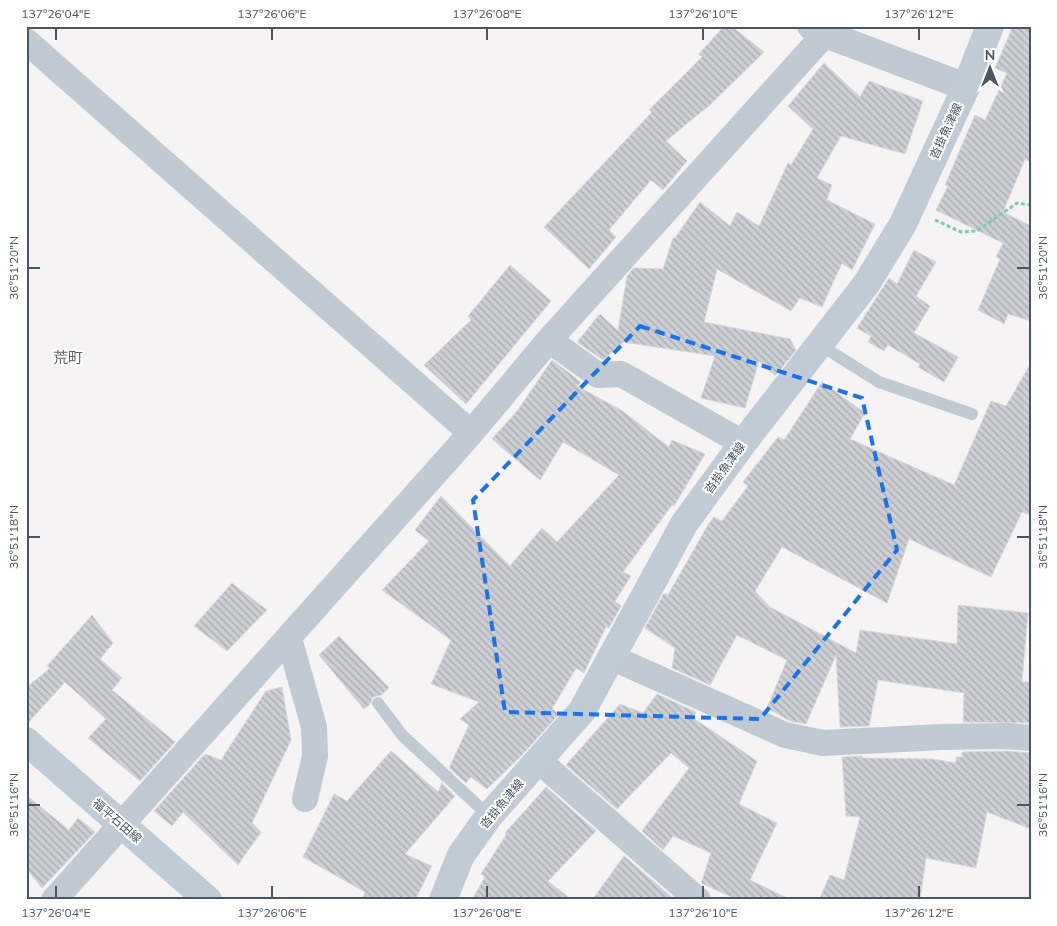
<svg xmlns="http://www.w3.org/2000/svg" width="1057" height="926" font-family="Mulish,'Noto Sans JP',sans-serif">
	<style>
		.building { fill: url(#building-back-hatch); stroke: #d7d9de }
		.lines { fill: none; stroke-linecap: round; stroke-linejoin: round }
		.path { stroke: #7ad0a6; stroke-width: 3; stroke-dasharray: 4 2.5; stroke-linecap: butt }
		.service { stroke: #c1cad2; stroke-width: 12 }
		.minor { stroke: #c1cad2; stroke-width: 26 }
		.tertiary { stroke: #c1cad2; stroke-width: 28 }
		.secondary { stroke: #c1cbd6; stroke-width: 28 }
		.marked { fill: none; stroke: #1a73e8; stroke-width: 4; stroke-dasharray: 10 6; stroke-linejoin: round }
		.ticks { fill: none; stroke: #4a5661; stroke-width: 2 }
		.labels { text-anchor: middle; stroke-width: 4; stroke-linejoin: round; paint-order: stroke }
		.street-label { font-size: 12px; fill: #4a5661; stroke: #fff }
		.quarter-label { font-size: 15px; fill: #5f6368; stroke: #fff }
		.neatline { fill: none; stroke: #4a5661; stroke-width: 2 }
		.ticks-label { font-size: 12px; text-anchor: middle; fill: #4a5661 }
	</style>
	<defs>
		<pattern id="building-back-hatch" width="6" height="6" patternUnits="userSpaceOnUse" patternTransform="scale(1.25)"><rect width="6" height="6" fill="#cdcfd5"/><path d="M-1 5l2 2M0 0l6 6M5-1l2 2" fill="none" stroke="#a8abb0"/></pattern>
	</defs>
	<rect width="100%" height="100%" fill="#f5f3f3"/>
	<path class="building" d="M 724,26 L 731,26 L 764,52 L 712,103 L 666,141 L 687,161 L 663,190 L 651,180 L 609,230 L 616,237 L 589,269 L 544,227 L 652,112 L 649,110 L 702,57 L 699,54 Z
		M 1013,26 L 1031,26 L 1031,162 L 1025,159 L 1003,212 L 1031,226 L 1031,321 L 1008,314 L 1004,324 L 978,310 L 1000,259 L 996,257 L 1003,243 L 936,210 L 948,186 L 945,185 L 975,115 L 985,120 L 1007,73 L 995,68 Z
		M 824,63 L 860,97 L 869,81 L 923,101 L 905,154 L 841,136 L 817,178 L 832,185 L 827,200 L 875,224 L 852,270 L 842,263 L 822,307 L 800,298 L 791,311 L 717,269 L 704,322 L 790,339 L 796,350 L 775,376 L 759,361 L 745,408 L 701,398 L 715,356 L 623,342 L 603,360 L 577,342 L 600,314 L 618,331 L 627,276 L 634,268 L 663,269 L 673,238 L 675,238 L 700,202 L 730,226 L 737,212 L 759,226 L 788,163 L 791,165 L 813,129 L 788,106 Z
		M 914,250 L 936,262 L 916,296 L 930,306 L 914,333 L 958,357 L 944,382 L 918,367 L 920,364 L 888,345 L 884,351 L 868,342 L 871,336 L 857,328 L 889,278 L 897,284 Z
		M 510,265 L 551,301 L 466,404 L 424,365 L 471,320 L 468,316 Z
		M 552,360 L 581,382 L 577,386 L 621,410 L 669,447 L 672,440 L 705,454 L 674,506 L 672,505 L 623,572 L 631,576 L 615,601 L 621,606 L 609,628 L 606,627 L 584,673 L 576,668 L 552,709 L 559,714 L 522,755 L 487,789 L 471,777 L 466,783 L 449,768 L 469,725 L 460,719 L 479,702 L 431,684 L 451,640 L 382,590 L 429,541 L 415,530 L 441,496 L 510,566 L 542,528 L 557,542 L 619,475 L 563,442 L 540,480 L 492,439 L 518,410 Z
		M 1031,363 L 1031,515 L 1022,512 L 991,577 L 909,539 L 887,603 L 782,547 L 755,591 L 770,607 L 856,653 L 860,630 L 957,644 L 958,605 L 1028,613 L 1022,682 L 1031,682 L 1031,723 L 963,722 L 964,693 L 878,680 L 869,726 L 840,727 L 836,655 L 806,724 L 790,721 L 767,708 L 787,660 L 737,635 L 710,685 L 672,668 L 675,648 L 645,628 L 664,593 L 668,595 L 708,525 L 714,517 L 722,521 L 748,486 L 743,482 L 778,437 L 784,440 L 822,382 L 865,413 L 850,439 L 954,485 L 991,401 L 1006,406 Z
		M 232,583 L 267,610 L 227,651 L 194,626 Z
		M 92,615 L 113,643 L 100,659 L 122,678 L 112,690 L 175,742 L 140,781 L 88,738 L 106,719 L 65,682 L 26,725 L 26,688 L 50,668 L 47,666 Z
		M 339,636 L 389,688 L 381,695 L 373,697 L 370,704 L 364,709 L 319,655 Z
		M 282,687 L 291,740 L 252,823 L 261,832 L 238,865 L 183,812 L 172,826 L 154,811 L 205,754 L 221,760 L 266,691 Z
		M 657,694 L 696,712 L 693,718 L 757,761 L 739,804 L 777,823 L 750,880 L 791,900 L 738,900 L 701,883 L 711,853 L 673,836 L 663,850 L 642,831 L 689,768 L 671,753 L 617,809 L 566,765 L 620,704 L 643,713 Z
		M 391,751 L 438,792 L 442,783 L 455,796 L 405,854 L 432,866 L 415,900 L 362,900 L 365,892 L 303,857 L 334,794 L 347,801 Z
		M 1006,751 L 1031,753 L 1031,829 L 987,812 L 976,868 L 926,858 L 920,900 L 819,900 L 830,875 L 844,880 L 860,817 L 846,816 L 842,757 L 862,756 L 862,758 L 932,759 L 956,763 L 956,757 L 962,757 L 962,752 Z
		M 546,787 L 596,831 L 548,881 L 572,900 L 472,900 L 485,877 L 481,874 L 506,835 L 505,833 Z
		M 26,795 L 69,830 L 78,818 L 95,832 L 42,888 L 26,868 Z
		M 624,856 L 675,900 L 592,900 Z"/>
	<g class="lines">
		<path class="path" d="M 935,220 L 961,232 L 977,231 L 1017,203 L 1031,205"/>
		<path class="service" d="M 820,345 L 879,382 L 972,414
			M 378,703 L 402,735 L 489,816"/>
		<path class="minor" d="M 26,41 L 471,433
			M 549,340 L 598,375 L 621,374 L 743,443
			M 289,638 L 314,727 L 315,756 L 305,799
			M 613,658 L 785,735 L 823,743 L 942,737 L 1007,736 L 1031,738
			M 538,760 L 698,900
			M 54,900 L 471,433 L 549,340 L 825,34"/>
		<path class="tertiary" d="M 811,26 L 825,34 L 966,87"/>
		<path class="secondary" d="M 26,741 L 208,900
			M 443,900 L 461,855 L 489,816 L 582,711 L 684,524 L 743,443 L 867,283 L 903,224 L 966,87 L 990,26"/>
	</g>
	<path class="marked" d="M 640,326 L 862,398 L 897,550 L 760,719 L 505,712 L 473,500 Z"/>
	<path class="ticks" d="M 56,28 L 56,40M 272,28 L 272,40M 487,28 L 487,40M 703,28 L 703,40M 919,28 L 919,40M 28,268 L 40,268M 1017,268 L 1030,268M 28,537 L 40,537M 1017,537 L 1030,537M 28,805 L 40,805M 1017,805 L 1030,805M 56,886 L 56,898M 272,886 L 272,898M 487,886 L 487,898M 703,886 L 703,898M 919,886 L 919,898"/>
	<g class="labels">
		<g class="street-label">
			<text transform="translate(946 131) rotate(-65)" y="4">沓掛魚津線</text>
			<text transform="translate(725 468) rotate(-54)" y="4">沓掛魚津線</text>
			<text transform="translate(502 804) rotate(-50)" y="4">沓掛魚津線</text>
			<text transform="translate(117 821) rotate(41)" y="4">福平石田線</text>
		</g>
		<g class="quarter-label">
			<text x="68" y="363">荒町</text>
		</g>
	</g>
	<rect width="1057" height="926" fill="none" stroke="#ffffff" stroke-width="55"/>
	<g transform="translate(990 68)" stroke="#ffffff" stroke-width="4" paint-order="stroke">
	<path d="M0-4L9 19L0 12L-9 19Z" fill="#4a5661"/>
	<text y="-8" font-size="14" font-weight="bold" text-anchor="middle" fill="#4a5661">N</text>
	</g>
	<rect x="28" y="28" width="1002" height="870" class="neatline"/>
	<g class="ticks-label">
		<text x="56" y="18">137°26'04"E</text>
		<text x="272" y="18">137°26'06"E</text>
		<text x="487" y="18">137°26'08"E</text>
		<text x="703" y="18">137°26'10"E</text>
		<text x="919" y="18">137°26'12"E</text>
		<text transform="translate(14 268) rotate(-90)" y="4">36°51'20"N</text>
		<text transform="translate(1043 268) rotate(-90)" y="4">36°51'20"N</text>
		<text transform="translate(14 537) rotate(-90)" y="4">36°51'18"N</text>
		<text transform="translate(1043 537) rotate(-90)" y="4">36°51'18"N</text>
		<text transform="translate(14 805) rotate(-90)" y="4">36°51'16"N</text>
		<text transform="translate(1043 805) rotate(-90)" y="4">36°51'16"N</text>
		<text x="56" y="917">137°26'04"E</text>
		<text x="272" y="917">137°26'06"E</text>
		<text x="487" y="917">137°26'08"E</text>
		<text x="703" y="917">137°26'10"E</text>
		<text x="919" y="917">137°26'12"E</text>
	</g>
</svg>
